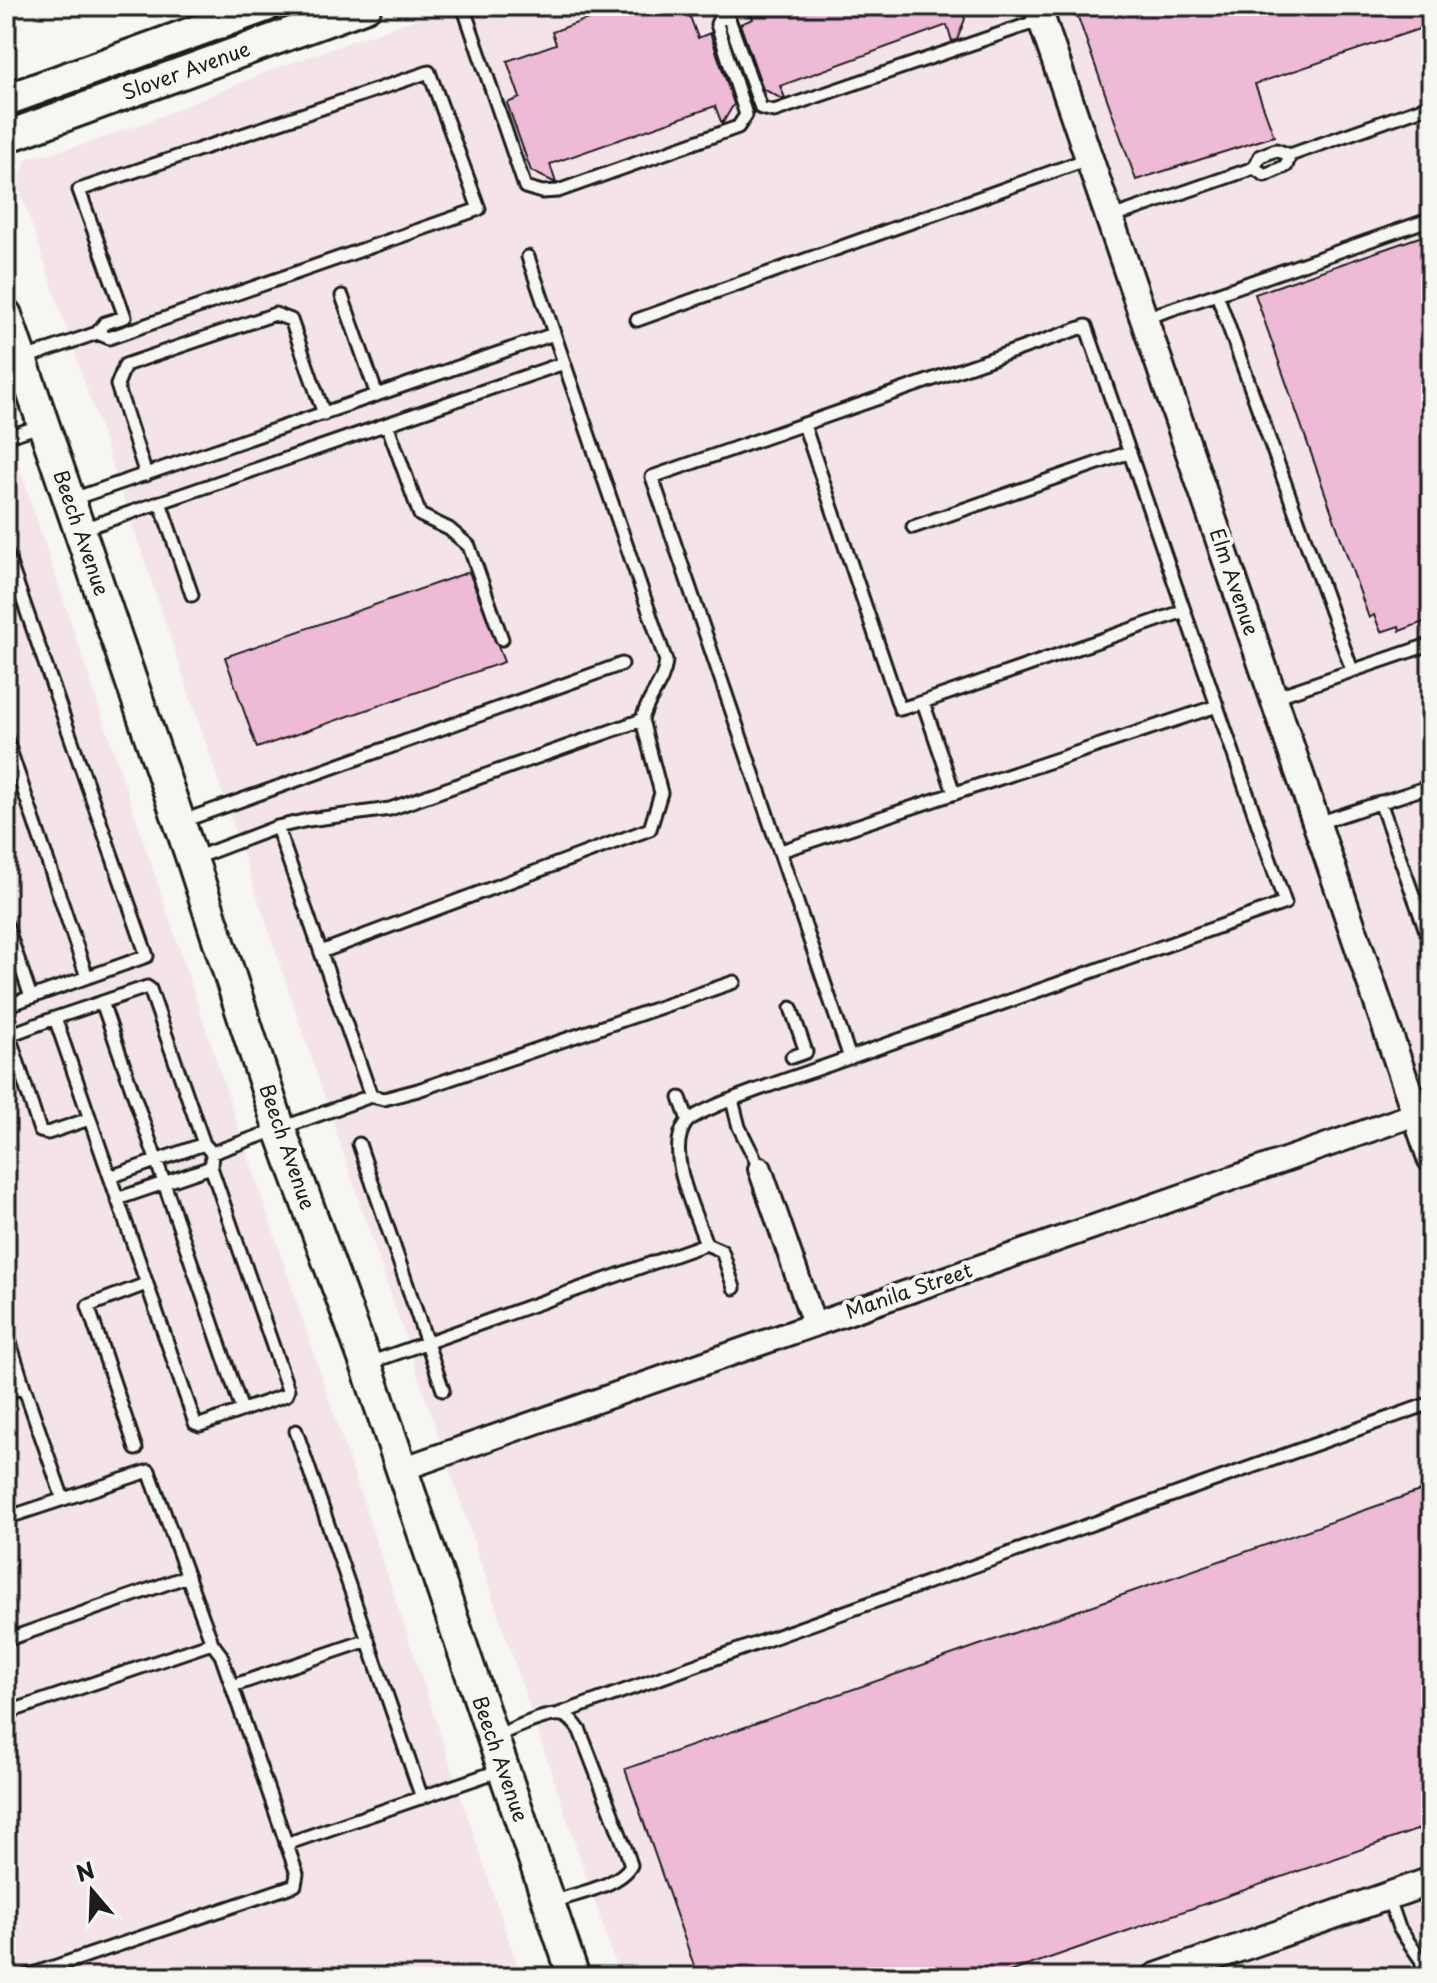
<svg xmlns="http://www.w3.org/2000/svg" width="1437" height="1983" font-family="'Playpen Sans',sans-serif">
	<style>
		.built { fill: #f4e4ea }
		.building { fill: #eebbd7; stroke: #1c1c1c; stroke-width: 2 }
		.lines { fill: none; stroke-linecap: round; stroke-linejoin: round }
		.service-casing { stroke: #1c1c1c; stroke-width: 17 }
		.minor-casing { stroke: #1c1c1c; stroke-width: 28 }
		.tertiary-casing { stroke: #1c1c1c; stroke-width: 32 }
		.secondary-casing { stroke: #1c1c1c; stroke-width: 36 }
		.service { stroke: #f6f6f2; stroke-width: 11 }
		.minor { stroke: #f6f6f2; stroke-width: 22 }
		.tertiary { stroke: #f6f6f2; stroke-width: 26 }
		.secondary { stroke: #f6f6f2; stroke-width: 30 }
		.labels { text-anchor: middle; stroke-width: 8; stroke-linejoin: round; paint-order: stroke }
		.street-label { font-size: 20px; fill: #1c1c1c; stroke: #f6f6f2 }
	</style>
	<rect width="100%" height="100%" fill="#f6f6f2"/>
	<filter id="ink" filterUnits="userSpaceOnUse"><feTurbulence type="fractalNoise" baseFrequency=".0125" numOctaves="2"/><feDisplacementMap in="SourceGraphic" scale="16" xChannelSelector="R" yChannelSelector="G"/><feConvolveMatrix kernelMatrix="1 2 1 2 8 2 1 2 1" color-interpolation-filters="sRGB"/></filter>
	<g filter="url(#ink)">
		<path class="built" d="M 452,6 L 1431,6 L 1431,1977 L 620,1977 L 18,184 L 27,158 L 82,145 L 152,120 L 276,68 Z
			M 6,427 L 521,1977 L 6,1977 Z"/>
		<path class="building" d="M 623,6 L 631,6 L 634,16 L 662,6 L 686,6 L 698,38 L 710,33 L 734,104 L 722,124 L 715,106 L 550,164 L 556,183 L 531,171 L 507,103 L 520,98 L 507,61 L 556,44 L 552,32 Z
			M 748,6 L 960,6 L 965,19 L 957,40 L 952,41 L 947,25 L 780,86 L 785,98 L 782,99 L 763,89 L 740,24 L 753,19 Z
			M 1074,6 L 1431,6 L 1431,25 L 1255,84 L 1274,136 L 1136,180 Z
			M 1431,233 L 1431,619 L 1400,631 L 1399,626 L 1381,632 L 1374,615 L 1369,618 L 1255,294 Z
			M 469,572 L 504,662 L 257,748 L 225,657 Z
			M 1431,1487 L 1431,1825 L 995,1977 L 698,1977 L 625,1769 Z"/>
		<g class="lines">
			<defs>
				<path id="service" d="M 463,6 L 525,187 L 542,192 L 558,191 L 738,127 L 746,115 L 717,24 L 720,18
					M 717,6 L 720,18 L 729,19 L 761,108 L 774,111 L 1041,20
					M 429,72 L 479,209 L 109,338 L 97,333 L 105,323 L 125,317 L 79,190 Z
					M 1290,155 L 1431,105
					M 1109,218 L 1254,168 L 1260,156 L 1276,150 L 1290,155 L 1286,166 L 1265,175 L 1254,168
					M 528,257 L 666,661 C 664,684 647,698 642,720 L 390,809 L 308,820 L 277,827 L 371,1096 L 384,1099 L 418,1090 L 734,982
					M 342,296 L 377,395
					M 1145,318 L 1217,294
					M 637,320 L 1088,159
					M 22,359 L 97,333
					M 387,424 L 420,515 L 449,529 L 469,546 L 502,639
					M 804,425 L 900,709 L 923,702
					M 6,437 L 43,425
					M 146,475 L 117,385 L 125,365 L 275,314 L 291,320 L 324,414
					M 70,500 L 554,334
					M 160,502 L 192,595
					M 913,527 L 1130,452
					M 80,530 L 564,363
					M 6,552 L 147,956 L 6,1006
					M 1352,670 L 1217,294 L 1431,219
					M 1275,697 L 1431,644
					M 6,738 L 87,977
					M 954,793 L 923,702 L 1184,611
					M 1380,802 L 1431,945
					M 180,822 L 622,664
					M 1318,823 L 1431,786
					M 781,851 L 1217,706
					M 195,858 L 277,827
					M 6,924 L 31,997
					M 321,952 L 650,829 L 661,793 L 642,720
					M 102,1002 L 242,1410
					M 791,1008 L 806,1052 L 792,1057
					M 55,1018 L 147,987 L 150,989 L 204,1144 L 212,1153 L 211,1167 L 288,1390 L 286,1395 L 200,1425 L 195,1423 L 55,1018 L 9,1035 L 40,1131 L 48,1133 L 89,1119
					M 680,1098 L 688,1120
					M 732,1100 L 739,1127 L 760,1169
					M 359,1144 L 443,1390
					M 212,1153 L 371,1096
					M 110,1177 L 204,1144
					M 117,1199 L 211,1167
					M 706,1244 L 722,1251 L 734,1288
					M 6,1330 L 24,1387
					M 366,1364 L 706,1244 C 696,1214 664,1152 686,1123 C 699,1107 801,1075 826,1066 C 979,1012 1132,958 1285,903 L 1086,326 L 652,477 L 850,1058
					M 6,1393 L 24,1387 L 63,1499
					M 296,1431 L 422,1798
					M 136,1449 L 88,1306 L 146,1284
					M 6,1518 L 149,1471 L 212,1643 L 6,1713
					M 6,1640 L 188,1576
					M 232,1686 L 368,1640
					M 559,1714 L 1431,1403
					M 493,1737 C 509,1731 546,1712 561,1715 C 570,1716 575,1724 580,1731 L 626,1850 L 631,1865 C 620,1886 575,1894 552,1902
					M 286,1844 L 501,1770
					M 1388,1896 L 1399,1928 L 1421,1960 L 1426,1977
					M 24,1977 L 295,1885 L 297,1874 L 221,1655 L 212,1643"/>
				<path id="minor" d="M 760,1169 L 814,1324
					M 402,1469 L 1416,1114"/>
				<path id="tertiary" d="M 1037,6 L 1431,1158
					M 1156,1977 L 1431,1881"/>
				<path id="secondary" d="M 6,100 L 266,6
					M 6,137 L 366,6
					M 6,315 L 192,859 L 280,1130 L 366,1364 L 574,1977"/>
			</defs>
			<use href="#service" class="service-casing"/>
			<use href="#minor" class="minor-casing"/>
			<use href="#tertiary" class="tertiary-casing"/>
			<use href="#secondary" class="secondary-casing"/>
			<use href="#service" class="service"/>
			<use href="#minor" class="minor"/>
			<use href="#tertiary" class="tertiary"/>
			<use href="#secondary" class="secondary"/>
		</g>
	</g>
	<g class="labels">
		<g class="street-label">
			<text transform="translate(186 71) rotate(-20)" y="7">Slover Avenue</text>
			<text transform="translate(81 533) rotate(71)" y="7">Beech Avenue</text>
			<text transform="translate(1234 582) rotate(71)" y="7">Elm Avenue</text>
			<text transform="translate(287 1147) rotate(71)" y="7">Beech Avenue</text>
			<text transform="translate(909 1291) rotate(-19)" y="7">Manila Street</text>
			<text transform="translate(500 1759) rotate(71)" y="7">Beech Avenue</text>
		</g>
	</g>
	<rect width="1437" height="1983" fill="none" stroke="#f6f6f2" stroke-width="32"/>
	<rect x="16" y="16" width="1405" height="1951" fill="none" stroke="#1c1c1c" stroke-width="3" filter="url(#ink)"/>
	<g transform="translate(92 1891) rotate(341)" stroke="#f6f6f2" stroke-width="6" paint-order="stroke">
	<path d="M0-6L14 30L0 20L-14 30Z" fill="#1c1c1c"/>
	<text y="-12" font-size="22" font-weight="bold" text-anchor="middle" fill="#1c1c1c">N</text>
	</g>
</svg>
